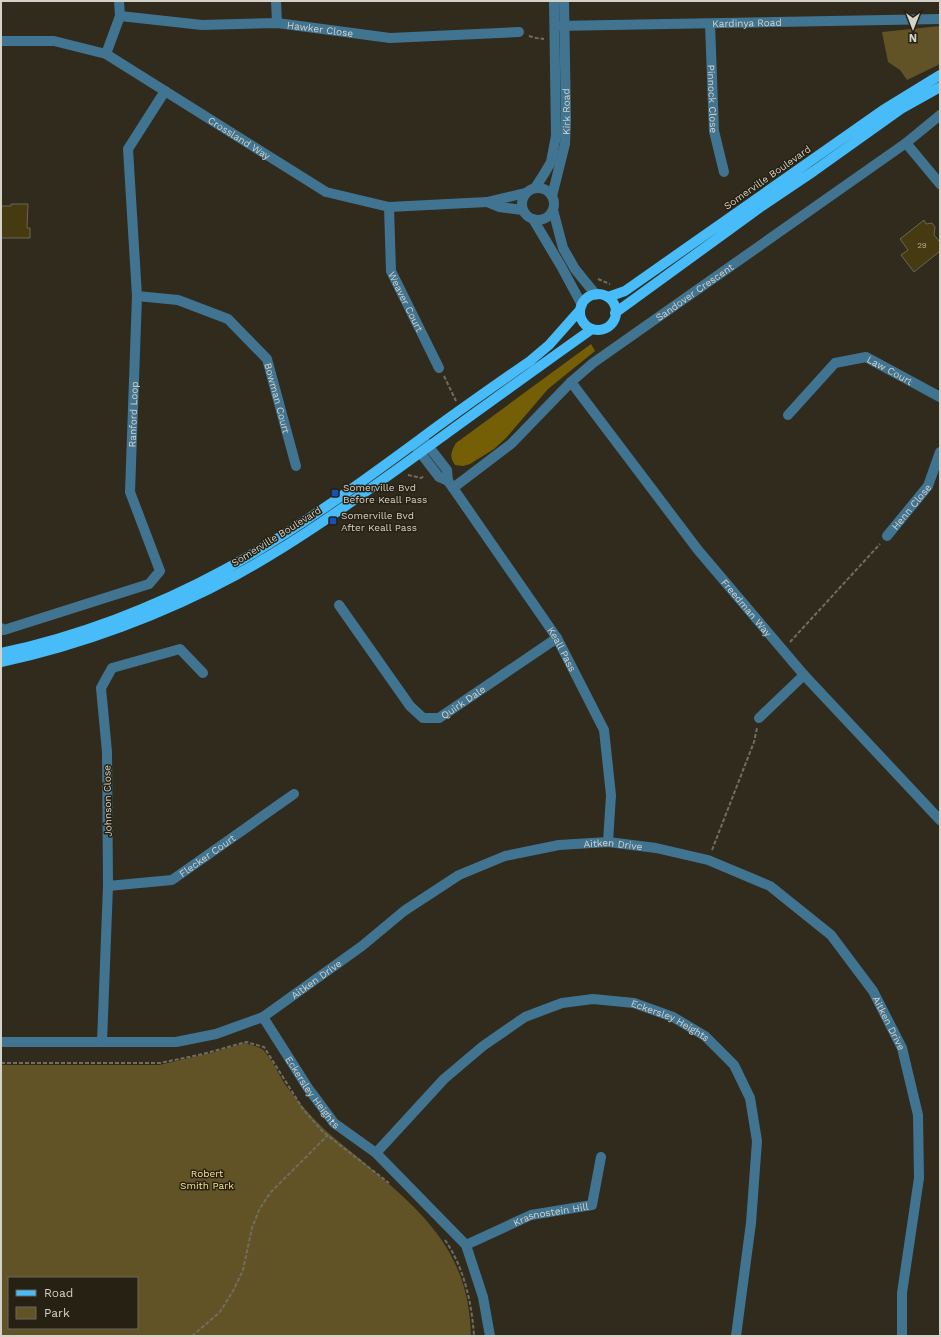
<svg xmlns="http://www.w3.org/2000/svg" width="941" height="1337" font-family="'Work Sans',sans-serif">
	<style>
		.green { fill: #615326; fill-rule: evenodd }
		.forest { fill: #755f06 }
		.building { fill: #463a11; stroke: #6b6656 }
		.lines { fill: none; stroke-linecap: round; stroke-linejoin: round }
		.path { stroke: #716d61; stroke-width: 2; stroke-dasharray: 4 2; stroke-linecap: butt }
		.minor { stroke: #417491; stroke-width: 10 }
		.major { stroke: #47bcf9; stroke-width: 10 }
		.transit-dot { fill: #1a4fb4; stroke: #262113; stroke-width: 1.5 }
		.labels { text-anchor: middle; stroke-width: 3; stroke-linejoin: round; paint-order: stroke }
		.number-label { font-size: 8px; fill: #b1ac9b }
		.street-label { font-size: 10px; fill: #d5d2c9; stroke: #262113 }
		.poi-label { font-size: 10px; fill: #d5d2c9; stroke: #262113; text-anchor: start }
		.park-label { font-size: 10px; fill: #fbe192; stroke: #262113 }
	</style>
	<rect width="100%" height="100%" fill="#302b1d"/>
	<path class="green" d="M 940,26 L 940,64 L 907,80 L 900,70 L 888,62 L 882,32 Z
		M 245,1043 C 250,1045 261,1047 264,1051 C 273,1060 279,1076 287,1087 C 298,1102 312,1117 325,1130 C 336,1140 348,1149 360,1159 C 421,1211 469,1249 471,1336 L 1,1336 L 1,1065 L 159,1065 L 211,1053 ZM 9,1278 L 137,1278 L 137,1328 L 9,1328 Z"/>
	<path class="forest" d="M 591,344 L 595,351 L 548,389 L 506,438 L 494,449 L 470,464 L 463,466 L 455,465 C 449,456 451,452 456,443 Z"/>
	<path class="building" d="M 11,204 L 28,204 L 27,228 L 30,228 L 30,238 L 1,238 L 1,206 L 11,206 Z
		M 924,220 L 926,224 L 932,223 L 935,227 L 934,235 L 940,242 L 940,251 L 914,272 L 901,255 L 908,250 L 900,239 Z"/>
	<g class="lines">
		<path class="path" d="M 529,36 L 536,38 L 544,39
			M 598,279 L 610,284
			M 444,376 L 456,401
			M 408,475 L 421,478 L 424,476
			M 790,642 L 880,544
			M 712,850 L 754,742 L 757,728
			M 1,1063 L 160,1063 L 203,1054 L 246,1042 L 264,1047 L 303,1109 L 323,1132 L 389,1183
			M 445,1240 C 464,1267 472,1304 474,1336
			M 192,1336 L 220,1312 L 233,1291 L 243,1270 L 252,1228 L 260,1208 L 270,1193 L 328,1135"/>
		<g class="minor">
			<path d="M 276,1 L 277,23"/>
			<path id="s1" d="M 120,16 L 202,25 L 277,23 L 390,38 L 519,32"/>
			<path id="s2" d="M 710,24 L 714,131 L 724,172"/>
			<path id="s3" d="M 555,26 L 940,19"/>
			<path id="s4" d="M 1,41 L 54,41 L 106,54 L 326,192 L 389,207 L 487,202 L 525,193"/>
			<path d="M 106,54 L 120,16 L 119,1"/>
			<path d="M 906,143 L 940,115"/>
			<circle cx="538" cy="204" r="16"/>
			<path d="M 535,188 L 544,174 L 551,162 L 556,136 L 554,1"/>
			<path id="s5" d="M 552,196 L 565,144 L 566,121 L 564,1"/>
			<path d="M 487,202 L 499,207 L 523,210"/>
			<path id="s6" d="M 389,207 L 391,271 L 439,368"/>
			<path d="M 553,210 L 563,248 L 575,269 L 596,295"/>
			<path d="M 533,219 L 561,266 L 582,305"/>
			<path id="s7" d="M 137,296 L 178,300 L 228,319 L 267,359 L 296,466"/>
			<path id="s8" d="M 571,382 L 698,550 L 804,675 L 940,820"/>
			<path id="s9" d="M 788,415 L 835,363 L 866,357 L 940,397"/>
			<path id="s10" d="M 422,438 L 447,470 L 448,481 L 453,488 L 557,638 L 604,730 L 611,795 L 608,842"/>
			<path d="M 416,447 L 439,477 L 448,481"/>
			<path id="s11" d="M 453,488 L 511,444 L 571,382 L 593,363 L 906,143 L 940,184"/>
			<path id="s12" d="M 887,536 L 928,486 L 940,452"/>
			<path id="s13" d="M 339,605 L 410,706 L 423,718 L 439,718 L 557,638"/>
			<path id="s14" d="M 1,628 L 4,630 L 149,584 L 160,571 L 130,492 L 137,296 L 128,149 L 165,91"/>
			<path d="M 759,718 L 804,675"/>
			<path id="s15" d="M 108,886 L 172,880 L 294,794"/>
			<path id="s16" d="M 263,1017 L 308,1088 L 334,1123 L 376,1153 L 466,1245 L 483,1297 L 490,1336"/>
			<path id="s17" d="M 1,1042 L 176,1042 L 216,1034 L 263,1017 L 362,946 L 404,911 L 459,875 L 505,856 L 559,845 L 608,842 L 656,848 L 708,860 L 770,886 L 831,935 L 873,991 L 902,1048 L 918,1115 L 919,1178 L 902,1293 L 902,1336"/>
			<path d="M 102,1042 L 108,886 L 107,752 L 101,688 L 112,668 L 180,649 L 203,673"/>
			<path id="s18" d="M 376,1153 L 444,1079 L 483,1046 L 525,1017 L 562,1003 L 593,999 L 634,1003 L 673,1017 L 705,1036 L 734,1065 L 750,1098 L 757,1141 L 751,1223 L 736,1336"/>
			<path id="s19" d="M 466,1245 L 531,1215 L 592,1205 L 601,1157"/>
		</g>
		<path class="major" d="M580 312a18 18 0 1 1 36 0a18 18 0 1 1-36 0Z
			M 608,297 L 625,291 L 883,110 L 940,75
			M 615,313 L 762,206 L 814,171 L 901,109 L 940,87
			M 1,653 C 77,637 156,607 224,570 C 294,532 359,484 423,437 C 458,411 494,386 530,361 L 549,345 L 580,310
			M 1,662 C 81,645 164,614 236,575 C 293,544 346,506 399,468 C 464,421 527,375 592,329"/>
	</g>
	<g class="transit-dot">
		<rect x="331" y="489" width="8" height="8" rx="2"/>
		<rect x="329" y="517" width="8" height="8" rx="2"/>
	</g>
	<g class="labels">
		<g class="number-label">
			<text x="922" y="248">29</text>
		</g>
		<g class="street-label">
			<text dy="4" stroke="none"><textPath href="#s3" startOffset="192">Kardinya Road</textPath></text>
			<text dy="4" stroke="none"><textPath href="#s1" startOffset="201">Hawker Close</textPath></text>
			<text dy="4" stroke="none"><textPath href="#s2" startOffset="75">Pinnock Close</textPath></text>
			<text dy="4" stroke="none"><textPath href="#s5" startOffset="86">Kirk Road</textPath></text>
			<text dy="4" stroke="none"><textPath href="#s4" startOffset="264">Crossland Way</textPath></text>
			<text transform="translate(767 177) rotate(-35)" y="4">Somerville Boulevard</text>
			<text dy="4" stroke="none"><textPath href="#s11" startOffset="312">Sandover Crescent</textPath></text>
			<text dy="4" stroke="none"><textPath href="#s6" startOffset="98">Weaver Court</textPath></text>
			<text dy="4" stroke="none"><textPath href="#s9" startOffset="129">Law Court</textPath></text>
			<text dy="4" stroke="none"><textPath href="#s7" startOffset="191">Bowman Court</textPath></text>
			<text dy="4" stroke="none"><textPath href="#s14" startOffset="335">Ranford Loop</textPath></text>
			<text dy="4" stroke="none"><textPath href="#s12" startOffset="38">Henn Close</textPath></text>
			<text transform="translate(276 536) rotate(-32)" y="4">Somerville Boulevard</text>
			<text dy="4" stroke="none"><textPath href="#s8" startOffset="286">Freedman Way</textPath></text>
			<text dy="4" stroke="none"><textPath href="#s10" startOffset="255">Keall Pass</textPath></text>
			<text dy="4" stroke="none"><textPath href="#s13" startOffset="186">Quirk Dale</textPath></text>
			<text transform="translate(107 801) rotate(-91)" y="4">Johnson Close</text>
			<text dy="4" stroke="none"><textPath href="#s17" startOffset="667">Aitken Drive</textPath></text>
			<text dy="4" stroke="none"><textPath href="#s15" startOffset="107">Flecker Court</textPath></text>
			<text dy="4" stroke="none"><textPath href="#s17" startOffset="331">Aitken Drive</textPath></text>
			<text dy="4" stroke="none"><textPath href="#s18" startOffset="355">Eckersley Heights</textPath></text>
			<text dy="4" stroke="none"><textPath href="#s17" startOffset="1015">Aitken Drive</textPath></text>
			<text dy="4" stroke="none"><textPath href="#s16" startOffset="90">Eckersley Heights</textPath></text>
			<text dy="4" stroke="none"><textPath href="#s19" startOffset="91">Krasnostein Hill</textPath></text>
		</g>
		<g class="poi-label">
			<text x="343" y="491">Somerville Bvd<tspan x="343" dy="12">Before Keall Pass</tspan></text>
			<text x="341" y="519">Somerville Bvd<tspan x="341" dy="12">After Keall Pass</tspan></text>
		</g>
		<g class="park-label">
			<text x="207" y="1177">Robert<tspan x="207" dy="12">Smith Park</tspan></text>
		</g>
	</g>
	<rect width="941" height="1337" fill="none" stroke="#d5d2c9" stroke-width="4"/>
	<rect x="8" y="1277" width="130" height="52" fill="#262113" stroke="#6c685c"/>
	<rect x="16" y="1290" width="20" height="6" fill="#47bcf9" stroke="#6c685c"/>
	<text x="44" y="1297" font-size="12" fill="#d5d2c9">Road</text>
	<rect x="16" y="1307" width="20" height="12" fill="#615326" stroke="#6c685c"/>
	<text x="44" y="1317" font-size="12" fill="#d5d2c9">Park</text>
	<g transform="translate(913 28) rotate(180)" stroke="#262113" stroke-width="3" paint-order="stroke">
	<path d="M0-3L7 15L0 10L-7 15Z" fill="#d5d2c9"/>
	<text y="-6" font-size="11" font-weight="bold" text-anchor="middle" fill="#d5d2c9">N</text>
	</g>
</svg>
